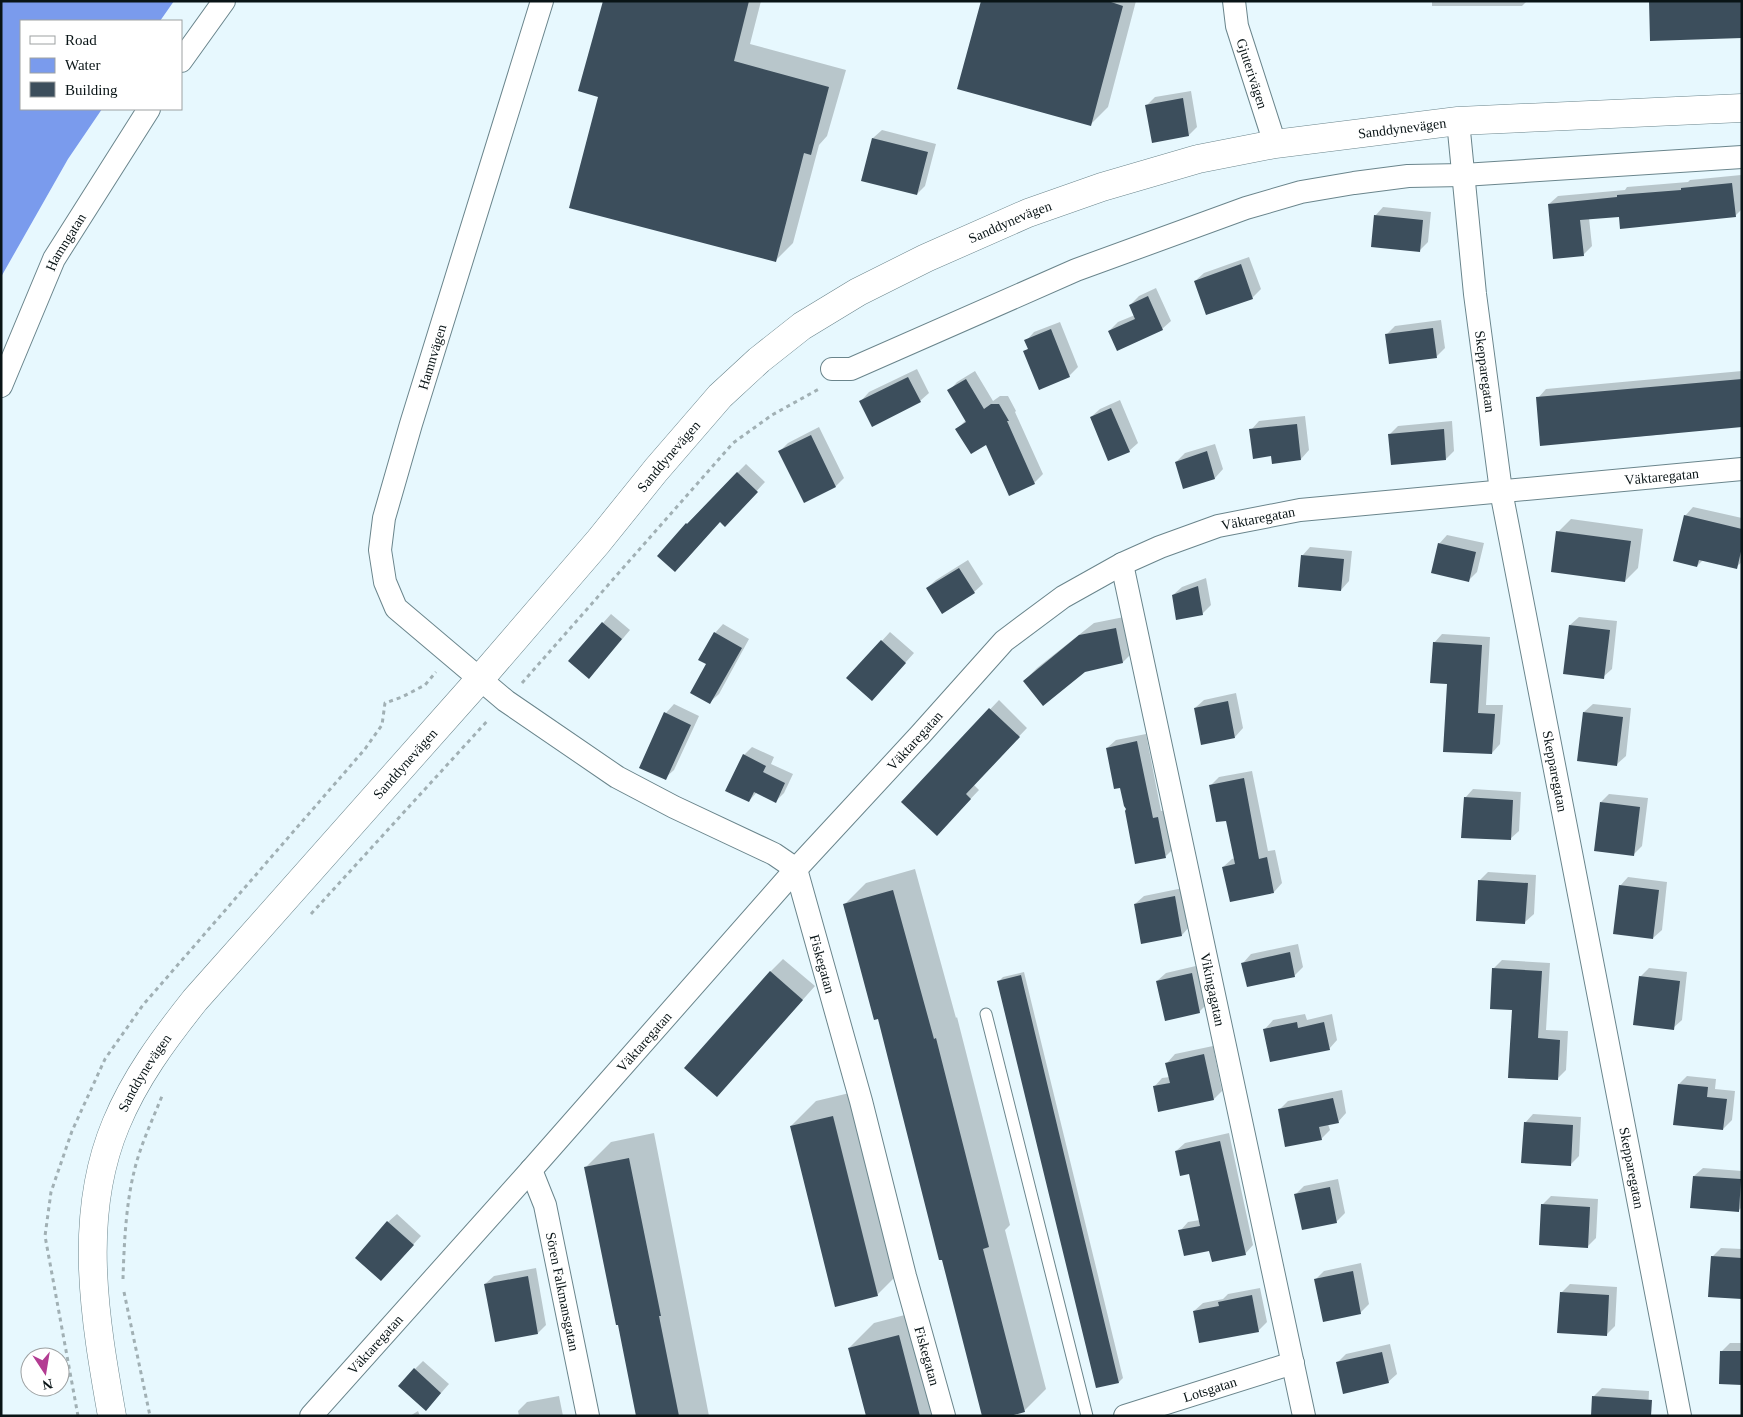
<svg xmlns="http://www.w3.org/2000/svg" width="1743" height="1417" font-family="'Times New Roman',serif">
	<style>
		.water { fill: #7a9bed }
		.shadow { fill: #0003 }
		.building { fill: #3c4e5c }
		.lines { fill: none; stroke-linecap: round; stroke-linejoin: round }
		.service-casing { stroke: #6a858c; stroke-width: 13 }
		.minor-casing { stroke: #6a858c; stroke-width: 24 }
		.tertiary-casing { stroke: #6a858c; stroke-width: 29 }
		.path { stroke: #a1b0b4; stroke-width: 3; stroke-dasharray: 4 4; stroke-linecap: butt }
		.service { stroke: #fff; stroke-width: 11 }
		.minor { stroke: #fff; stroke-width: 22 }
		.tertiary { stroke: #fff; stroke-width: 28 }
		.labels { text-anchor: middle; stroke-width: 5; stroke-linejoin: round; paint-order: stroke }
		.street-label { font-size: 14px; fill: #091416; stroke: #fff }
	</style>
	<rect width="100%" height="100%" fill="#e7f8fe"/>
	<path class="water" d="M 1,1 L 174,1 L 160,21 L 21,21 L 21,109 L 102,109 L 68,159 L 1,277 Z"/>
	<path class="shadow" d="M 598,1 L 761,1 L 750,44 L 846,70 L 827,136 L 819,145 L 793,243 L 776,260 L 599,96 L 604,3 Z
		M 982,1 L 1136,1 L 1108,107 L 1090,125 Z
		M 1432,1 L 1527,1 L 1522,6 L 1432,6 Z
		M 1191,91 L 1197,127 L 1189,135 L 1146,106 L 1155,97 Z
		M 882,130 L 936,144 L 925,186 L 917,194 L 862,180 L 873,138 Z
		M 1741,175 L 1742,209 L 1735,216 L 1620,216 L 1589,218 L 1592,246 L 1583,255 L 1549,204 L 1558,196 L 1625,190 L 1627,187 L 1688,182 L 1690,180 Z
		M 1383,207 L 1431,212 L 1428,242 L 1419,251 L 1375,216 Z
		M 1249,257 L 1261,289 L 1252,298 L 1195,281 L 1204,273 Z
		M 1156,288 L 1171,321 L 1162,329 L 1109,331 L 1118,322 L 1135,315 L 1130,305 L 1139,296 Z
		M 1441,320 L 1445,348 L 1437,356 L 1386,335 L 1395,326 Z
		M 1060,322 L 1078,367 L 1069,376 L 1025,352 L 1029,348 L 1026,341 L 1034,332 Z
		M 917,369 L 929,393 L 920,401 L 861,401 L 869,392 Z
		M 975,371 L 993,401 L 1000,396 L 1008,396 L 1016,411 L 1015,412 L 1043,474 L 1034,483 L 987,443 L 957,429 L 966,420 L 949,391 L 957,382 Z
		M 1742,371 L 1742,425 L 1669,432 L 1667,434 L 1541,445 L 1538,398 L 1546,389 Z
		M 1120,400 L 1138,443 L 1129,451 L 1091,417 L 1100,409 Z
		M 1305,416 L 1309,450 L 1301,459 L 1272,455 L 1251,430 L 1259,421 Z
		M 1452,421 L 1454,451 L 1446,459 L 1390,434 L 1398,426 Z
		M 819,427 L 844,478 L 836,486 L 805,501 L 780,451 L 788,443 Z
		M 1215,444 L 1223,469 L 1215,478 L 1184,488 L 1176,462 L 1185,453 Z
		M 746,464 L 765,482 L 733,517 L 720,521 L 684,562 L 687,524 Z
		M 1693,507 L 1742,518 L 1742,562 L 1736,567 L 1703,560 L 1697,566 L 1685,516 Z
		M 1571,519 L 1643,529 L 1638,568 L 1625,581 L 1558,532 Z
		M 1447,535 L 1484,543 L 1477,572 L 1469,580 L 1439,544 Z
		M 1310,547 L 1352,551 L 1349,581 L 1341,590 L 1302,556 Z
		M 968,560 L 983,584 L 974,592 L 927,588 L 936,580 Z
		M 1206,578 L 1211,605 L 1202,614 L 1173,595 L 1182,587 Z
		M 611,614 L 630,630 L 597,669 L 603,623 Z
		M 1129,616 L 1136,649 L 1123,662 L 1024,681 L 1037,668 L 1094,623 Z
		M 1579,617 L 1617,621 L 1612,669 L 1603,677 L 1570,625 Z
		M 723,624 L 749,639 L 719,694 L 710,702 L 708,664 L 715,633 Z
		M 890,632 L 914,653 L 880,691 L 848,678 Z
		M 1442,634 L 1490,637 L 1486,705 L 1503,705 L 1500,744 L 1492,753 L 1448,682 L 1434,643 Z
		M 1236,693 L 1243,728 L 1235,737 L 1195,708 L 1204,700 Z
		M 999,700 L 1027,728 L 973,784 L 979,790 L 945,826 L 902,802 Z
		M 674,704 L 699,716 L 674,770 L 665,778 L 666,713 Z
		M 1593,704 L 1631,708 L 1626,756 L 1617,764 L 1584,712 Z
		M 1146,734 L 1161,811 L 1166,810 L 1174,848 L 1166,856 L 1128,809 L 1107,748 L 1116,740 Z
		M 752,747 L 774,757 L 771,764 L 793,774 L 784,793 L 776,801 L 757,792 L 749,801 L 744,755 Z
		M 1252,771 L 1268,851 L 1275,850 L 1282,883 L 1274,892 L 1223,867 L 1232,859 L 1235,858 L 1227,819 L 1210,786 L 1219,777 Z
		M 1473,789 L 1521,792 L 1519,831 L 1510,839 L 1465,798 Z
		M 1609,794 L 1648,798 L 1642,846 L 1634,854 L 1601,802 Z
		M 915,869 L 956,1018 L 957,1017 L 1010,1225 L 1005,1230 L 1046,1389 L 1024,1411 L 879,1017 L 844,905 L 866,883 Z
		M 1488,872 L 1536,875 L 1534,914 L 1525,922 L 1480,880 Z
		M 1628,877 L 1667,882 L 1662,930 L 1653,938 L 1620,886 Z
		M 1183,888 L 1190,926 L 1182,935 L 1135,904 L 1144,896 Z
		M 1298,944 L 1303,967 L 1294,976 L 1243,963 L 1251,954 Z
		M 783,959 L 815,986 L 717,1096 L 770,972 Z
		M 1502,960 L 1550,963 L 1546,1030 L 1568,1031 L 1566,1070 L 1557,1079 L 1514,1009 L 1493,969 Z
		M 1200,965 L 1207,1004 L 1199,1012 L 1157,981 L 1166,973 Z
		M 1649,968 L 1687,972 L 1682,1020 L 1673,1028 L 1640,977 Z
		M 1024,972 L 1123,1378 L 1119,1382 L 1097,1387 L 999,981 L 1003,977 Z
		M 1305,1014 L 1307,1020 L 1332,1014 L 1337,1040 L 1329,1049 L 1265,1029 L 1273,1020 Z
		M 1213,1046 L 1222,1091 L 1214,1099 L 1154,1087 L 1162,1078 L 1170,1077 L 1167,1063 L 1175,1054 Z
		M 1687,1076 L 1716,1079 L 1715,1089 L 1735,1091 L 1732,1120 L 1723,1129 L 1679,1084 Z
		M 1342,1090 L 1346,1113 L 1338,1122 L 1328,1124 L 1330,1130 L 1321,1139 L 1279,1110 L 1288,1101 Z
		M 858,1091 L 902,1270 L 877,1295 L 791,1126 L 816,1101 Z
		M 1533,1114 L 1581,1117 L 1579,1156 L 1570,1165 L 1525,1123 Z
		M 654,1133 L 709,1416 L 638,1416 L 586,1167 L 611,1142 Z
		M 1229,1133 L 1253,1245 L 1245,1254 L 1180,1231 L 1188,1222 L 1200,1220 L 1190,1173 L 1176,1151 L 1185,1143 Z
		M 1703,1168 L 1742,1171 L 1742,1207 L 1738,1211 L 1694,1176 Z
		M 1338,1179 L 1345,1213 L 1336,1222 L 1296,1194 L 1304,1186 Z
		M 1551,1196 L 1598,1199 L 1596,1238 L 1588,1246 L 1542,1205 Z
		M 397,1214 L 421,1236 L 389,1271 L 388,1222 Z
		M 1721,1248 L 1742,1249 L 1742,1297 L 1712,1257 Z
		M 1361,1263 L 1369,1304 L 1360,1313 L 1316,1279 L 1324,1271 Z
		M 536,1268 L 546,1325 L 538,1333 L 485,1284 L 494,1276 Z
		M 1570,1284 L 1617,1287 L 1615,1326 L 1606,1335 L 1561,1293 Z
		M 1260,1288 L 1267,1322 L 1258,1331 L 1194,1311 L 1203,1303 L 1223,1299 L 1228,1294 Z
		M 924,1310 L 951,1416 L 867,1416 L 849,1348 L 874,1323 Z
		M 1730,1343 L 1742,1343 L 1742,1383 L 1722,1351 Z
		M 1390,1344 L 1397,1374 L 1388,1382 L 1338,1362 L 1346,1354 Z
		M 423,1361 L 449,1384 L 434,1401 L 415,1369 Z
		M 1602,1388 L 1649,1391 L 1648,1416 L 1592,1416 L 1594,1396 Z
		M 559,1396 L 563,1416 L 519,1416 L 518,1411 L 527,1402 Z
		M 418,1411 L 420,1416 L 410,1416 Z"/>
	<path class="building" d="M 603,1 L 749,1 L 734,61 L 829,87 L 811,155 L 804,153 L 776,262 L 569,208 L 598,97 L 578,91 Z
		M 981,1 L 1108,1 L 1123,6 L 1091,126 L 957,89 Z
		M 1649,1 L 1742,1 L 1742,38 L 1650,41 Z
		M 1183,98 L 1189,136 L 1152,143 L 1145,105 Z
		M 872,138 L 928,152 L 917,195 L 861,181 Z
		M 1732,183 L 1736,217 L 1620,229 L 1619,217 L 1580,220 L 1584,256 L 1553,259 L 1548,204 L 1617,197 L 1617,195 L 1681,190 L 1681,188 Z
		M 1374,215 L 1423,220 L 1420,252 L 1371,247 Z
		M 1241,264 L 1253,299 L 1206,315 L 1194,281 Z
		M 1148,296 L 1163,330 L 1117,351 L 1108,331 L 1135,319 L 1129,305 Z
		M 1433,328 L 1437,358 L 1389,364 L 1385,334 Z
		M 1051,329 L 1070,377 L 1039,390 L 1023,351 L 1028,349 L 1024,340 Z
		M 908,377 L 921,402 L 872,427 L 859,401 Z
		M 966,379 L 984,409 L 991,404 L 999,404 L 1009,421 L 1007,421 L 1035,484 L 1009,496 L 986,445 L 971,454 L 955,429 L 966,422 L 947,390 Z
		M 1742,379 L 1742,427 L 1540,446 L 1536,397 Z
		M 1111,408 L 1130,452 L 1108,461 L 1090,417 Z
		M 1297,424 L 1301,460 L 1272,464 L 1271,456 L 1253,459 L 1249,429 Z
		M 1444,429 L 1446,460 L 1391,465 L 1388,434 Z
		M 811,435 L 836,487 L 804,503 L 778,451 Z
		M 1207,451 L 1215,479 L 1183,489 L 1175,462 Z
		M 737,472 L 758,492 L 725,527 L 720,522 L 675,572 L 657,556 L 686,523 L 687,524 Z
		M 1684,515 L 1742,529 L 1742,547 L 1737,569 L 1699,560 L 1697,567 L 1673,561 Z
		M 1556,531 L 1631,541 L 1625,582 L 1551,572 Z
		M 1438,543 L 1476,552 L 1469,582 L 1431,573 Z
		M 1301,555 L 1344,559 L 1341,591 L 1298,587 Z
		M 959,568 L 975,593 L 942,614 L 926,588 Z
		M 1198,586 L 1203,615 L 1176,620 L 1172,595 Z
		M 602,622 L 622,639 L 589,679 L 568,661 Z
		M 1569,625 L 1610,630 L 1604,679 L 1563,674 Z
		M 1116,628 L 1123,663 L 1085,672 L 1043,706 L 1023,681 L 1079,635 Z
		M 714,632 L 742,648 L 710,704 L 690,693 L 706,664 L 698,660 Z
		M 881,640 L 906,663 L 872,701 L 846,678 Z
		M 1433,642 L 1482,645 L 1478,713 L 1495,714 L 1492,754 L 1443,752 L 1447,684 L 1430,683 Z
		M 1228,701 L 1235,738 L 1201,745 L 1194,708 Z
		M 989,708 L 1020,737 L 966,794 L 971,799 L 937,836 L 901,802 Z
		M 664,712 L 691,725 L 666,780 L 639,768 Z
		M 1583,712 L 1623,717 L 1617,766 L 1577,761 Z
		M 1137,741 L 1153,818 L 1158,817 L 1166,858 L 1135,864 L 1125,811 L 1126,809 L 1124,806 L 1120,788 L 1114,789 L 1106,748 Z
		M 743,754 L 766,766 L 763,772 L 785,783 L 776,803 L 754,792 L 749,802 L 725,791 Z
		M 1244,778 L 1259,859 L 1267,857 L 1274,893 L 1230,902 L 1222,867 L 1235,864 L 1226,821 L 1216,822 L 1209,785 Z
		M 1464,797 L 1513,800 L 1511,840 L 1461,838 Z
		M 1600,802 L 1640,807 L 1634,856 L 1594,851 Z
		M 1478,880 L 1528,883 L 1525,924 L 1476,921 Z
		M 1619,885 L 1659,890 L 1653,939 L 1613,934 Z
		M 893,890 L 934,1039 L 936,1038 L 989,1247 L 983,1249 L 1025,1412 L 1010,1416 L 982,1416 L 942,1260 L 939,1260 L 878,1019 L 874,1020 L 843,904 Z
		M 1175,896 L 1182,936 L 1141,944 L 1134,904 Z
		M 1290,952 L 1295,977 L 1247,987 L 1241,963 Z
		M 1492,968 L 1542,971 L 1538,1038 L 1560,1040 L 1558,1080 L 1508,1078 L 1512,1010 L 1490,1009 Z
		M 770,971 L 803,1000 L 717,1097 L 684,1068 Z
		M 1192,973 L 1200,1013 L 1165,1021 L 1156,981 Z
		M 1021,975 L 1119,1383 L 1096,1388 L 997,981 Z
		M 1639,976 L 1680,981 L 1674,1030 L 1633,1025 Z
		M 1297,1022 L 1298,1028 L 1324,1022 L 1330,1050 L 1270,1062 L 1263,1029 Z
		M 1204,1054 L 1214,1100 L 1158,1112 L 1153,1086 L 1170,1083 L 1165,1063 Z
		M 1678,1084 L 1708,1087 L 1707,1097 L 1727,1099 L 1723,1130 L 1673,1125 Z
		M 1333,1098 L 1339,1123 L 1319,1127 L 1322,1140 L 1285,1147 L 1278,1109 Z
		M 833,1116 L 878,1296 L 835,1307 L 790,1126 Z
		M 1524,1122 L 1573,1125 L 1571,1166 L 1521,1163 Z
		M 1220,1141 L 1246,1255 L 1212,1262 L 1209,1251 L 1184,1256 L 1178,1230 L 1200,1226 L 1189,1174 L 1180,1176 L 1175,1151 Z
		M 629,1158 L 661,1316 L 659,1316 L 679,1416 L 636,1416 L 618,1325 L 616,1325 L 584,1167 Z
		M 1693,1176 L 1741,1179 L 1739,1212 L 1690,1208 Z
		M 1330,1187 L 1337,1223 L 1302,1230 L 1294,1194 Z
		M 1541,1204 L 1590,1207 L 1588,1248 L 1539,1245 Z
		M 387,1221 L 414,1245 L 381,1281 L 355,1258 Z
		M 1711,1256 L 1742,1258 L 1742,1299 L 1708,1297 Z
		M 1353,1271 L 1361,1314 L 1323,1322 L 1314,1279 Z
		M 528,1276 L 538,1334 L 495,1342 L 484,1284 Z
		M 1560,1292 L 1609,1295 L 1607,1336 L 1557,1333 Z
		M 1252,1295 L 1259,1332 L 1199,1343 L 1193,1311 L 1219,1306 L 1218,1302 Z
		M 899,1335 L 920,1416 L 866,1416 L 848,1348 Z
		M 1720,1351 L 1742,1351 L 1742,1385 L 1719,1384 Z
		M 1382,1352 L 1389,1383 L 1343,1394 L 1336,1362 Z
		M 414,1368 L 441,1393 L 426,1411 L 398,1386 Z
		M 1592,1396 L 1652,1400 L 1651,1416 L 1591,1416 Z"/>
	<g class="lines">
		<defs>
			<path id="service" d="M 986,1014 L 1087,1416"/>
			<g id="minor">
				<path id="s1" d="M 542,1 L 411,424 L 384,518 L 380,550 L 385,582 L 396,608 L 506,701 L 617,777 L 674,807 L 774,854 L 796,869 L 861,1101 L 905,1276 L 944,1416"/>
				<path id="s2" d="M 1234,1 L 1237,26 L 1275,144"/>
				<path d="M 181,61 L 224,1"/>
				<path id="s3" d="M 1458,121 L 1475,294 L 1501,491 L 1680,1416"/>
				<path d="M 832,369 L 851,369 L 1076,270 L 1246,208 L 1301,192 L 1354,183 L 1408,176 L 1463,175 L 1742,157"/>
				<path id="s4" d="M 1,386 L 54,259 L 149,109"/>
				<path id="s5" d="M 1122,564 L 1304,1416"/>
				<path id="s6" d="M 531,1170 L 545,1205 L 588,1416"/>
				<path id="s7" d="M 311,1416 L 531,1170 L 796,869 L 920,735 L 1004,641 L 1063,597 L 1122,564 L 1160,547 L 1218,526 L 1300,510 L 1742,469"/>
				<path id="s8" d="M 1125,1416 L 1293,1363"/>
			</g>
			<g id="tertiary">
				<path id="s9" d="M 112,1416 C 95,1320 77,1217 116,1124 C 135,1078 164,1039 195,1000 L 480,679 L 598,542 L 656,470 L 720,396 L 759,360 L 802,326 L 858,292 L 926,258 L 1028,213 L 1102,187 L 1198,159 L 1275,144 L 1458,121 L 1742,108"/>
			</g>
		</defs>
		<use href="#service" class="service-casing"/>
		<use href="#minor" class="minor-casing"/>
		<use href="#tertiary" class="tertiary-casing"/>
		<path class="path" d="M 522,683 L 733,443 L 772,415 L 819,389
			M 311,914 L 489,719
			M 123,1279 C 124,1245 126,1204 134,1172 C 140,1146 152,1121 162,1096
			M 124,1292 L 150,1416
			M 78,1416 L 45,1236 L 51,1192 L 72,1131 L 105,1059 L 143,1005 L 365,749 L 382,725 L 385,703 L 402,697 L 425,685 L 436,672"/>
		<use href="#service" class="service"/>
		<use href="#minor" class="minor"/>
		<use href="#tertiary" class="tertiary"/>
	</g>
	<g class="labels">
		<g class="street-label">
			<text dy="5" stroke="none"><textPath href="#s2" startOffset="75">Gjuterivägen</textPath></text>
			<text dy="5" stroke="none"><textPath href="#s9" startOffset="1990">Sanddynevägen</textPath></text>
			<text dy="5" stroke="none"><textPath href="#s9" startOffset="1585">Sanddynevägen</textPath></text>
			<text dy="5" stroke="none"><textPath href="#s4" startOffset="158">Hamngatan</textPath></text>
			<text transform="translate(432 357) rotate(-73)" y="5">Hamnvägen</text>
			<text dy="5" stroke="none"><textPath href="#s3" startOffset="252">Skepparegatan</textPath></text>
			<text dy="5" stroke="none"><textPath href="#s9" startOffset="1165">Sanddynevägen</textPath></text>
			<text dy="5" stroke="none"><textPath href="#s7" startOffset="1731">Väktaregatan</textPath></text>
			<text dy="5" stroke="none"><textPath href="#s7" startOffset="1325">Väktaregatan</textPath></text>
			<text dy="5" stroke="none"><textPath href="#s7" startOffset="906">Väktaregatan</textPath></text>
			<text dy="5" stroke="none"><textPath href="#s9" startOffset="760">Sanddynevägen</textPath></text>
			<text dy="5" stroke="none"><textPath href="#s3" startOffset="658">Skepparegatan</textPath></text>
			<text dy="5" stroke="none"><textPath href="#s1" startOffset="1212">Fiskegatan</textPath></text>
			<text dy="5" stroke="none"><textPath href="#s5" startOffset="435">Vikingagatan</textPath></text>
			<text dy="5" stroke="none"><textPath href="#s7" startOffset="501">Väktaregatan</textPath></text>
			<text dy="5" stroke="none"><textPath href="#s9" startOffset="355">Sanddynevägen</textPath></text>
			<text dy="5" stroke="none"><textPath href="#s3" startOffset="1062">Skepparegatan</textPath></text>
			<text dy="5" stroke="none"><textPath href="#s6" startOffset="126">Sören Falkmansgatan</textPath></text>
			<text dy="5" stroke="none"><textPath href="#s7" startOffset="96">Väktaregatan</textPath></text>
			<text dy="5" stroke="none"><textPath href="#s1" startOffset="1618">Fiskegatan</textPath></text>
			<text dy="5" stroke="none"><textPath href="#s8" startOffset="89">Lotsgatan</textPath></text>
		</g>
	</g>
	<rect width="1743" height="1417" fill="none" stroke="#091416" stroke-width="5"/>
	<rect x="20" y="20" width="162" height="90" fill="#ffffff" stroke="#9da1a2"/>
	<rect x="30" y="36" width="25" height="8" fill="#ffffff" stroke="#9da1a2"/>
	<text x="65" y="45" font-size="15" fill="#091416">Road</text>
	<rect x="30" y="58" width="25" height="15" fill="#7a9bed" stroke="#9da1a2"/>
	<text x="65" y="70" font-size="15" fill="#091416">Water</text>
	<rect x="30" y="82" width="25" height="15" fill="#3c4e5c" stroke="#9da1a2"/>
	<text x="65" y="95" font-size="15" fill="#091416">Building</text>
	<g transform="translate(45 1372) rotate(168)"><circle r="24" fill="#ffffff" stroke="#9da1a2"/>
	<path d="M0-4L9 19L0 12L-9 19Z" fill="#b33c92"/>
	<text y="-8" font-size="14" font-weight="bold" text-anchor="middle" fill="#091416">N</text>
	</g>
</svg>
